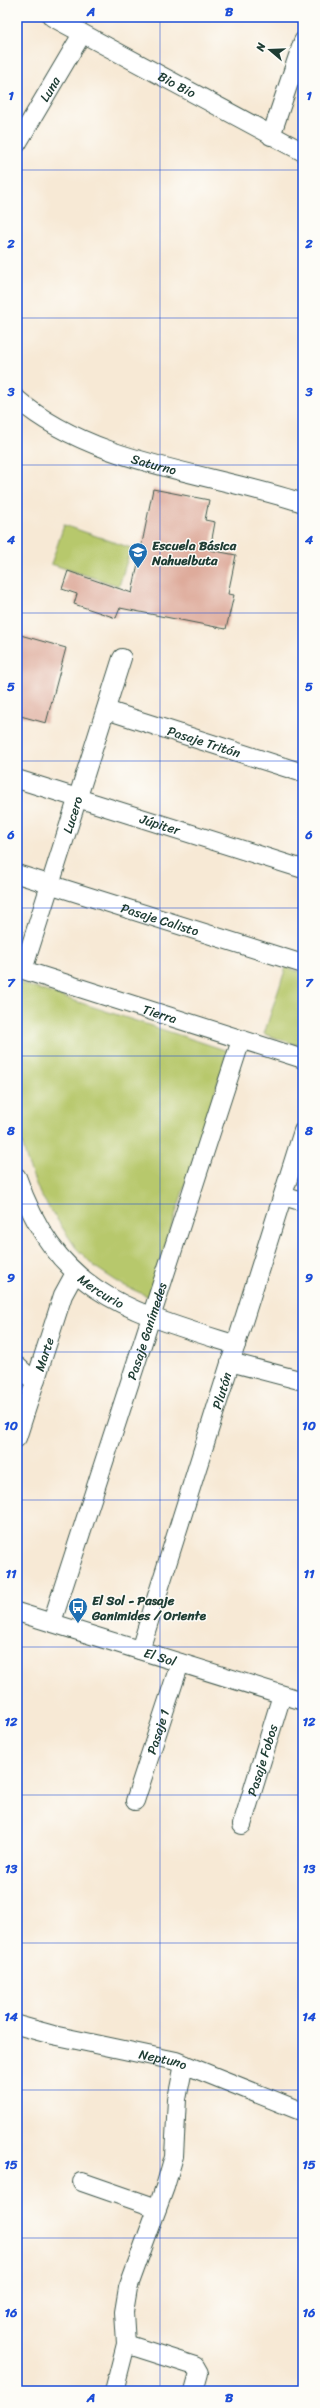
<svg xmlns="http://www.w3.org/2000/svg" width="320" height="2408" font-family="Sriracha,sans-serif">
	<style>
		.green { fill: #b7c86c; stroke: #6b8250 }
		.building { fill: #deab9b }
		.lines { fill: none; stroke-linecap: round; stroke-linejoin: round }
		.minor-casing { stroke: #3f574c; stroke-width: 20 }
		.minor { stroke: #fff; stroke-width: 18 }
		.grid { fill: none; stroke: #1d4ed8; stroke-width: 1; stroke-opacity: 0.55 }
		.labels { text-anchor: middle; stroke-width: 3; stroke-linejoin: round; paint-order: stroke }
		.street-label { font-size: 13px; fill: #1f3d34; stroke: #fdfcf7 }
		.poi-label { font-size: 13px; font-weight: bold; fill: #1f3d34; stroke: #fdfcf7; text-anchor: start }
		.neatline { fill: none; stroke: #1d4ed8; stroke-width: 1.5 }
		.grid-label { font-size: 13px; text-anchor: middle; font-weight: bold; fill: #1d4ed8 }
	</style>
	<rect width="100%" height="100%" fill="#fdfcf7"/>
	<filter id="ink" filterUnits="userSpaceOnUse"><feTurbulence type="fractalNoise" baseFrequency=".025" numOctaves="2"/><feDisplacementMap in="SourceGraphic" scale="8" xChannelSelector="R" yChannelSelector="G"/><feConvolveMatrix kernelMatrix="1 2 1 2 8 2 1 2 1" color-interpolation-filters="sRGB"/></filter>
	<filter id="wash" filterUnits="userSpaceOnUse"><feTurbulence type="fractalNoise" baseFrequency=".012" numOctaves="4" result="noise"/><feDisplacementMap in="SourceGraphic" scale="16" xChannelSelector="R" yChannelSelector="G"/><feGaussianBlur stdDeviation="0.9" result="paint"/><feColorMatrix in="noise" values="0 0 0 0 0 0 0 0 0 0 0 0 0 0 0 0 0 1.4 0 .05"/><feComposite in="paint" operator="in"/></filter>
	<g filter="url(#wash)">
		<rect width="100%" height="100%" fill="#f7e9d5"/>
		<path class="green" d="M 64,525 L 131,548 L 119,586 L 51,564 Z
			M 286,967 L 303,973 L 303,1047 L 264,1034 Z
			M 17,982 L 228,1051 L 149,1297 L 121,1284 L 95,1267 L 76,1248 L 40,1194 L 28,1164 L 17,1125 Z"/>
		<g id="blocks">
			<path class="building" d="M 153,489 L 209,500 L 205,520 L 215,522 L 210,550 L 236,555 L 228,594 L 234,595 L 226,629 L 120,608 L 116,618 L 74,604 L 77,594 L 62,589 L 68,571 L 132,593 Z
				M 17,634 L 66,648 L 46,723 L 17,715 Z"/>
		</g>
	</g>
	<g filter="url(#ink)">
		<use href="#blocks" fill-opacity="0" stroke="#3f574c" stroke-width="1"/>
		<g class="lines">
			<defs>
				<g id="minor">
					<path id="s1" d="M 52,17 L 303,152"/>
					<path d="M 271,136 L 303,41"/>
					<path id="s2" d="M 17,144 L 82,34"/>
					<path id="s3" d="M 17,399 C 93,465 210,472 303,503"/>
					<path id="s4" d="M 106,710 L 303,773"/>
					<path id="s5" d="M 17,779 L 303,869"/>
					<path id="s6" d="M 17,874 L 303,964"/>
					<path id="s7" d="M 17,968 L 303,1059"/>
					<path id="s8" d="M 23,970 L 122,658"/>
					<path id="s9" d="M 17,1177 C 57,1294 129,1311 236,1345"/>
					<path d="M 283,1196 L 303,1202"/>
					<path d="M 230,1362 L 303,1381"/>
					<path d="M 17,1366 L 35,1382"/>
					<path id="s10" d="M 17,1438 L 63,1295 L 75,1273"/>
					<path id="s11" d="M 17,1612 L 303,1701"/>
					<path id="s12" d="M 52,1622 L 241,1040"/>
					<path id="s13" d="M 140,1650 L 303,1131"/>
					<path id="s14" d="M 135,1801 L 180,1663"/>
					<path id="s15" d="M 242,1825 L 282,1695"/>
					<path id="s16" d="M 17,2025 L 53,2035 L 176,2061 L 303,2112"/>
					<path d="M 82,2182 L 157,2208"/>
					<path d="M 126,2344 L 195,2366 L 199,2373 L 194,2391"/>
					<path d="M 114,2391 L 126,2344 L 124,2312 L 128,2288 L 165,2187 L 174,2156 L 177,2099 L 184,2064"/>
				</g>
			</defs>
			<use href="#minor" class="minor-casing"/>
			<use href="#minor" class="minor"/>
		</g>
	</g>
	<path class="grid" d="M 160,17 L 160,2391M 17,170 L 303,170M 17,318 L 303,318M 17,465 L 303,465M 17,613 L 303,613M 17,761 L 303,761M 17,908 L 303,908M 17,1056 L 303,1056M 17,1204 L 303,1204M 17,1352 L 303,1352M 17,1500 L 303,1500M 17,1647 L 303,1647M 17,1795 L 303,1795M 17,1943 L 303,1943M 17,2090 L 303,2090M 17,2238 L 303,2238"/>
	<defs>
		<symbol id="school-pin" viewBox="-11 -11 22 30"><path d="M0 17L-7.5 6A9.5 9.5 0 1 1 7.5 6Z" fill="#1f6fb2" stroke="#fdfcf7"/><path d="M0-5L7-2L0 1L-7-2ZM-4 1L0 2.5L4 1V4Q0 6-4 4Z" fill="#fff"/></symbol>
		<symbol id="bus-pin" viewBox="-11 -11 22 30"><path d="M0 17L-7.5 6A9.5 9.5 0 1 1 7.5 6Z" fill="#1f6fb2" stroke="#fdfcf7"/><path d="M-5-6H5V4H4V6H2V4H-2V6H-4V4H-5ZM-3.5-4V0h7V-4ZM-3.5 1.2v1.5H-2V1.2ZM2 1.2v1.5H3.5V1.2Z" fill="#fff"/></symbol>
	</defs>
	<g fill-rule="evenodd">
		<use href="#school-pin" x="127" y="541" width="22" height="30"/>
		<use href="#bus-pin" x="67" y="1596" width="22" height="30"/>
	</g>
	<g class="labels">
		<g class="street-label">
			<text dy="5" stroke="none"><textPath href="#s1" startOffset="142">Bio Bio</textPath></text>
			<text dy="5" stroke="none"><textPath href="#s2" startOffset="64">Luna</textPath></text>
			<text dy="5" stroke="none"><textPath href="#s3" startOffset="153">Saturno</textPath></text>
			<text dy="5" stroke="none"><textPath href="#s4" startOffset="103">Pasaje Tritón</textPath></text>
			<text dy="5" stroke="none"><textPath href="#s8" startOffset="163">Lucero</textPath></text>
			<text dy="5" stroke="none"><textPath href="#s5" startOffset="150">Júpiter</textPath></text>
			<text dy="5" stroke="none"><textPath href="#s6" startOffset="150">Pasaje Calisto</textPath></text>
			<text dy="5" stroke="none"><textPath href="#s7" startOffset="150">Tierra</textPath></text>
			<text dy="5" stroke="none"><textPath href="#s9" startOffset="145">Mercurio</textPath></text>
			<text dy="5" stroke="none"><textPath href="#s12" startOffset="306">Pasaje Ganímedes</textPath></text>
			<text dy="5" stroke="none"><textPath href="#s10" startOffset="88">Marte</textPath></text>
			<text dy="5" stroke="none"><textPath href="#s13" startOffset="272">Plutón</textPath></text>
			<text dy="5" stroke="none"><textPath href="#s11" startOffset="150">El Sol</textPath></text>
			<text dy="5" stroke="none"><textPath href="#s14" startOffset="73">Pasaje 1</textPath></text>
			<text dy="5" stroke="none"><textPath href="#s15" startOffset="68">Pasaje Fobos</textPath></text>
			<text dy="5" stroke="none"><textPath href="#s16" startOffset="150">Neptuno</textPath></text>
		</g>
		<g class="poi-label">
			<text x="152" y="550">Escuela Básica<tspan x="152" dy="15">Nahuelbuta</tspan></text>
			<text x="92" y="1605">El Sol - Pasaje<tspan x="92" dy="15">Ganimides / Oriente</tspan></text>
		</g>
	</g>
	<rect width="320" height="2408" fill="none" stroke="#fdfcf7" stroke-width="44"/>
	<g transform="translate(270 50) rotate(289)" stroke="#fdfcf7" stroke-width="3" paint-order="stroke">
	<path d="M0-3L7 15L0 10L-7 15Z" fill="#1f3d34"/>
	<text y="-6" font-size="11" font-weight="bold" text-anchor="middle" fill="#1f3d34">N</text>
	</g>
	<rect x="22" y="22" width="276" height="2364" class="neatline"/>
	<g class="grid-label">
		<text x="91" y="16">A</text>
		<text x="229" y="16">B</text>
		<text x="11" y="100">1</text>
		<text x="309" y="100">1</text>
		<text x="11" y="248">2</text>
		<text x="309" y="248">2</text>
		<text x="11" y="396">3</text>
		<text x="309" y="396">3</text>
		<text x="11" y="544">4</text>
		<text x="309" y="544">4</text>
		<text x="11" y="691">5</text>
		<text x="309" y="691">5</text>
		<text x="11" y="839">6</text>
		<text x="309" y="839">6</text>
		<text x="11" y="987">7</text>
		<text x="309" y="987">7</text>
		<text x="11" y="1135">8</text>
		<text x="309" y="1135">8</text>
		<text x="11" y="1282">9</text>
		<text x="309" y="1282">9</text>
		<text x="11" y="1430">10</text>
		<text x="309" y="1430">10</text>
		<text x="11" y="1578">11</text>
		<text x="309" y="1578">11</text>
		<text x="11" y="1726">12</text>
		<text x="309" y="1726">12</text>
		<text x="11" y="1873">13</text>
		<text x="309" y="1873">13</text>
		<text x="11" y="2021">14</text>
		<text x="309" y="2021">14</text>
		<text x="11" y="2169">15</text>
		<text x="309" y="2169">15</text>
		<text x="11" y="2317">16</text>
		<text x="309" y="2317">16</text>
		<text x="91" y="2402">A</text>
		<text x="229" y="2402">B</text>
	</g>
</svg>
